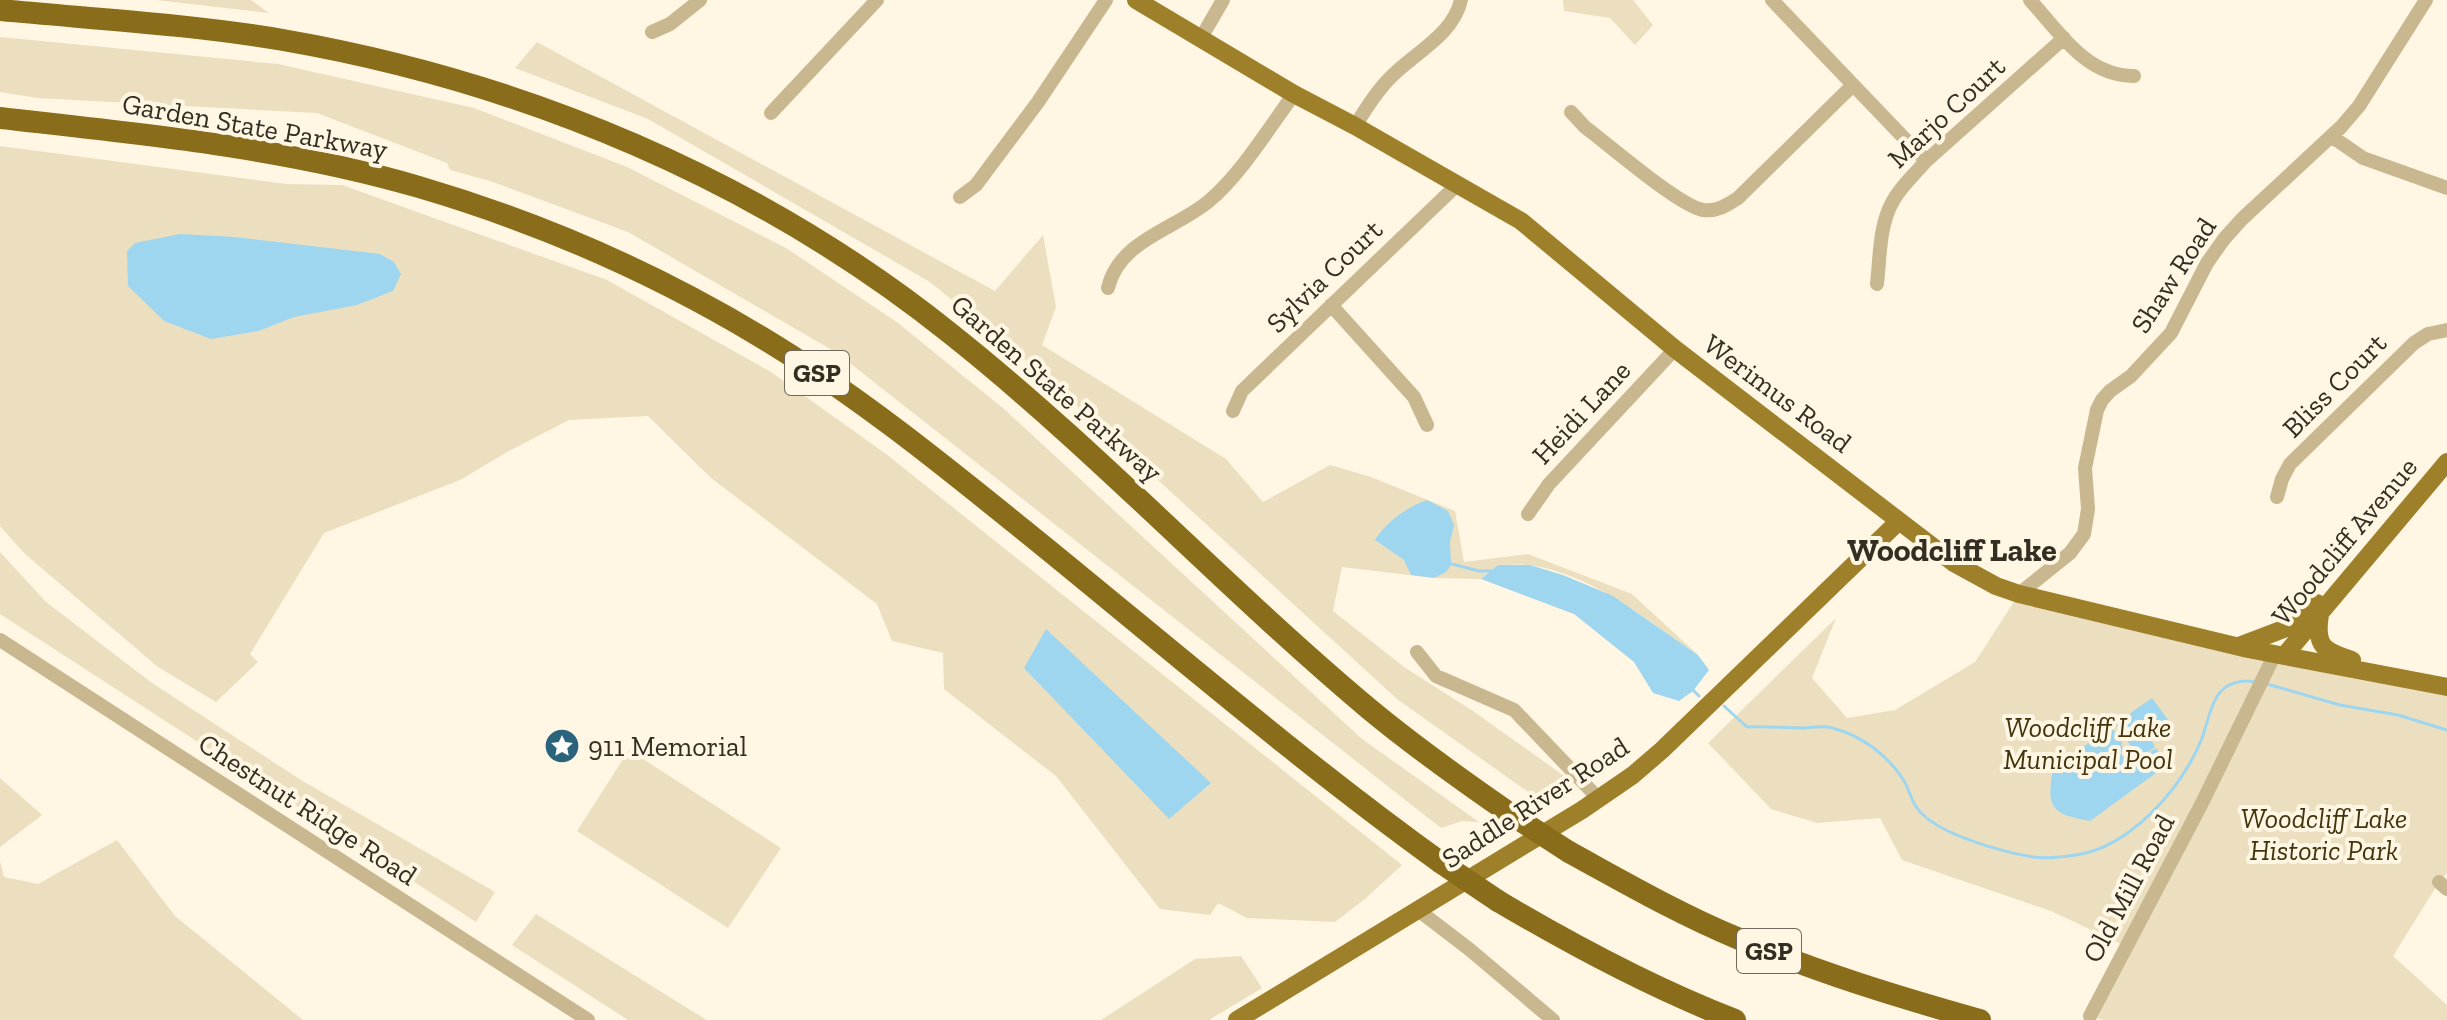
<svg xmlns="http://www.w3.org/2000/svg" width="2447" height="1020" font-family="'Zilla Slab',serif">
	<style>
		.green { fill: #ecdfbf }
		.water { fill: #9ed6f0 }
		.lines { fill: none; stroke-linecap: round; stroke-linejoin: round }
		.stream { stroke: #9ed6f0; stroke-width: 3 }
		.minor { stroke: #c8b78f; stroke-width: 14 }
		.major { stroke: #9f802a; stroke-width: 18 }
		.highway { stroke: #8a6d1b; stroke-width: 22 }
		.highway-bridge { stroke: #8a6d1b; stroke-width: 22 }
		.labels { text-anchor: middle; stroke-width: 8; stroke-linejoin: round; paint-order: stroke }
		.shield { fill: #fff6e3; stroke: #706a5c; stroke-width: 2 }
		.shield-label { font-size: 26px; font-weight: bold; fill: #332e22 }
		.street-label { font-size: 28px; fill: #332e22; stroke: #fff6e3 }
		.park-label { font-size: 28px; font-style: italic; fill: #43340d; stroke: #fff6e3 }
		.poi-label { font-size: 28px; fill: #332e22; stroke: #fff6e3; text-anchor: start }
		.quarter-label { font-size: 32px; font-weight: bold; fill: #332e22; stroke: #fff6e3 }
	</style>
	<rect width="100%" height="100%" fill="#fff6e3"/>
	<path class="green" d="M 156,0 L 251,0 L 269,13 Z
		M 1563,0 L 1633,0 L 1653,25 L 1635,45 L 1610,18 L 1564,11 Z
		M 0,37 L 278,64 L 474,108 L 627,167 L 786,248 L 898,323 L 1004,409 L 1362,739 L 1479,822 L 1462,821 L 1441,828 L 837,353 L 628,232 L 493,182 L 450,170 L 447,163 L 317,113 L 37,98 L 0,92 Z
		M 537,42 L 995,291 L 1043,235 L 1056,307 L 1042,345 L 1226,459 L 1263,502 L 1330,465 L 1371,477 L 1455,511 L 1464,562 L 1528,554 L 1632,594 L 1698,655 C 1646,620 1593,574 1529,565 C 1519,564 1508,565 1498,565 L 1481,579 L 1434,578 L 1342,567 L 1333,611 L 1404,667 L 1473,711 L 1574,783 L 1545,804 L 1397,699 L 1039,371 L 930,282 L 648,119 L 515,68 Z
		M 0,146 L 287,184 L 342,185 L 607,280 L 771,372 L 886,454 L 1402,865 L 1366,898 L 1335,922 L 1247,918 L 1218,903 L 1210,915 L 1160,909 L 1056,776 L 944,689 L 943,653 L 892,641 L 877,604 L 711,478 L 648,416 L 569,420 L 507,452 L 460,480 L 324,533 L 250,654 L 258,662 L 216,702 L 158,667 L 25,554 L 0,526 Z
		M 0,552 L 46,602 L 152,683 L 301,780 L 495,892 L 476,922 L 0,614 Z
		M 2019,594 L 2447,687 L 2447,873 L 2439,882 L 2393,956 L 2447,1005 L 2447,1020 L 2104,1020 L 2093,1017 L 2123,945 L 2051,911 L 1902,860 L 1880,818 L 1817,823 L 1771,809 L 1708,743 L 1836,618 L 1812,678 L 1847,718 L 1895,710 L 1975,662 Z
		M 629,750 L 781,848 L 728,928 L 577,831 Z
		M 0,778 L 42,815 L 0,847 Z
		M 117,840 L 175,916 L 303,1020 L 0,1020 L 0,861 L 4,877 L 38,884 Z
		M 536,914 L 705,1019 L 707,1020 L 628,1020 L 512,945 Z
		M 1241,956 L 1262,988 L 1209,1020 L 1101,1020 L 1195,959 Z"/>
	<path class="water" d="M 180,234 L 235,237 L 380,254 L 394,262 L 401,274 L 393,291 L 357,305 L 294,317 L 259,331 L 211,339 L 164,321 L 128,286 L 127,251 L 135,243 Z
		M 1427,500 L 1448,511 L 1454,525 L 1450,542 L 1451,565 L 1446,572 L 1434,578 L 1411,575 L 1404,560 L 1375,540 C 1386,522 1407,507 1427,500 Z
		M 1498,565 L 1530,565 L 1563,575 L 1613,596 L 1698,655 L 1709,670 L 1693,691 L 1679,701 L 1653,693 L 1634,662 L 1574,614 L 1481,579 Z
		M 1046,629 L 1211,783 L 1169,819 L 1024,668 Z
		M 2152,698 L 2171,724 L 2151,739 L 2155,747 L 2134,762 L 2156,748 L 2167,765 L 2090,821 C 2051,814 2046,808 2053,769 L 2111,727 L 2122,742 L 2121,745 L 2124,749 L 2120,753 L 2123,757 L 2133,749 L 2115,724 Z"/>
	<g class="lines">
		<path class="stream" d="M 1448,563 L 1479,571 L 1495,571
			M 2267,684 L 2340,705 L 2398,715 L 2447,730
			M 1693,690 L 1699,696
			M 1724,706 L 1747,727 C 1766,726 1784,728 1802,728 C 1812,728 1823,725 1832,728 C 1861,735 1889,756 1904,781 C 1909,789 1911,800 1917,808 C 1935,834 2003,852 2033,857 C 2046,859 2063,857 2076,855 C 2130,847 2180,790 2201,741 C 2207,726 2209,708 2218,695 C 2226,683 2242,679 2255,682"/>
		<path class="minor" d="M 1772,0 L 1926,161
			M 2030,0 C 2060,33 2086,76 2134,76
			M 652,32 L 670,24 L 700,0
			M 1201,38 L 1223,0
			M 1571,112 L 1585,127 C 1609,145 1679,206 1703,210 C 1717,212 1727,205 1738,198 L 1853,85
			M 771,113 L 877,0
			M 1355,126 C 1366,109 1375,93 1389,79 C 1412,54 1453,36 1461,0
			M 2331,136 L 2363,158 L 2447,188
			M 960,197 L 976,185 L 1038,102 L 1106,0
			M 1877,284 C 1880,258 1879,225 1893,201 C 1901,186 1915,174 1926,161 L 2064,38
			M 1108,288 C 1119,240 1176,229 1209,201 C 1241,174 1269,128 1294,94
			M 1331,305 L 1414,397 L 1427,425
			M 1233,411 L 1242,391 L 1458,184
			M 2277,497 L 2282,479 L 2290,464 L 2414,343 L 2428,334 L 2447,330
			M 1528,514 L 1549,484 L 1675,349
			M 2019,594 L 2070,553 L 2084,534 L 2088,509 L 2085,468 L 2097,410 L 2102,400 L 2110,391 L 2131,376 L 2171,333 L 2207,263 L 2224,239 L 2242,219 L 2341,127 L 2359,106 L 2426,0
			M 0,640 L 588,1020
			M 1417,652 L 1436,676 L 1514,710 L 1599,799
			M 2439,882 L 2447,889
			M 1418,910 L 1469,949 L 1553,1020
			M 2090,1016 L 2201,805 L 2275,654"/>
		<path class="major" d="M 1136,0 L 1294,94 L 1355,126 L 1521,221 L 1675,349 L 1954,563 L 1996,586 L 2019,594 L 2248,649 L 2447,687
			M 2320,614 C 2315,646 2323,651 2352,660
			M 2239,646 L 2289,627 L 2317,603
			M 2284,656 L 2447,462
			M 1237,1020 L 1582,810 L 1633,775 L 1662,750 L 1899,521"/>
		<path class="highway" d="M 0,10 C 94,19 189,24 283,40 C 525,82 759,180 951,334 C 1097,450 1225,588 1368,708 C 1416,748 1467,784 1518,819
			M 0,118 C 141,134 282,147 419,187 C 538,222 655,273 761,337 C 859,396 947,468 1036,540 C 1169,648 1300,761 1440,862
			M 1569,852 C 1624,882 1679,914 1737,938 C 1816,972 1898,997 1980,1020
			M 1498,901 C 1574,946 1652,988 1735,1020"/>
		<path class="highway-bridge" d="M 1518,819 L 1569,852
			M 1440,862 L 1498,901"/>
	</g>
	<defs>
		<symbol id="sight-disc" viewBox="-11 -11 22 22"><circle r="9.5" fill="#29647c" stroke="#fff6e3"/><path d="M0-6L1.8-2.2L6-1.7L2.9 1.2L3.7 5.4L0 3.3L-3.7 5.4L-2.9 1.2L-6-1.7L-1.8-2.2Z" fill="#fff"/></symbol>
	</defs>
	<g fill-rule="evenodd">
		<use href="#sight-disc" x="542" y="726" width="40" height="40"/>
	</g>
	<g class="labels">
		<g class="shield">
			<rect x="785" y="351" width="64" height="44" rx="6"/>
			<rect x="1737" y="929" width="64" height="44" rx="6"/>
		</g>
		<g class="shield-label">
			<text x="817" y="382">GSP</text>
			<text x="1769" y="960">GSP</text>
		</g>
		<g class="street-label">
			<text transform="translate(1946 112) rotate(-43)" y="10">Marjo Court</text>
			<text transform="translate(255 126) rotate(10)" y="10">Garden State Parkway</text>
			<text transform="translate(2173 275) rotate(-57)" y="10">Shaw Road</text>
			<text transform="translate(1324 276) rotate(-44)" y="10">Sylvia Court</text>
			<text transform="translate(2334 385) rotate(-45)" y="10">Bliss Court</text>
			<text transform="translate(1057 388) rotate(41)" y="10">Garden State Parkway</text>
			<text transform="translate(1778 393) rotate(37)" y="10">Werimus Road</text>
			<text transform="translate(1581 412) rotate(-47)" y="10">Heidi Lane</text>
			<text transform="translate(2344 541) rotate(-50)" y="10">Woodcliff Avenue</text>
			<text transform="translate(1535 802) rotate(-33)" y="10">Saddle River Road</text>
			<text transform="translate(308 809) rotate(33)" y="10">Chestnut Ridge Road</text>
			<text transform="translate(2128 888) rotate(-62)" y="10">Old Mill Road</text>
		</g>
		<g class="park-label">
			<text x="2088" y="737">Woodcliff Lake<tspan x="2088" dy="32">Municipal Pool</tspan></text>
			<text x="2324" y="828">Woodcliff Lake<tspan x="2324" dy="32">Historic Park</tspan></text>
		</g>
		<g class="poi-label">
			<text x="588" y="756">911 Memorial</text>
		</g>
		<g class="quarter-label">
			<text x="1952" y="561">Woodcliff Lake</text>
		</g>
	</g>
</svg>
